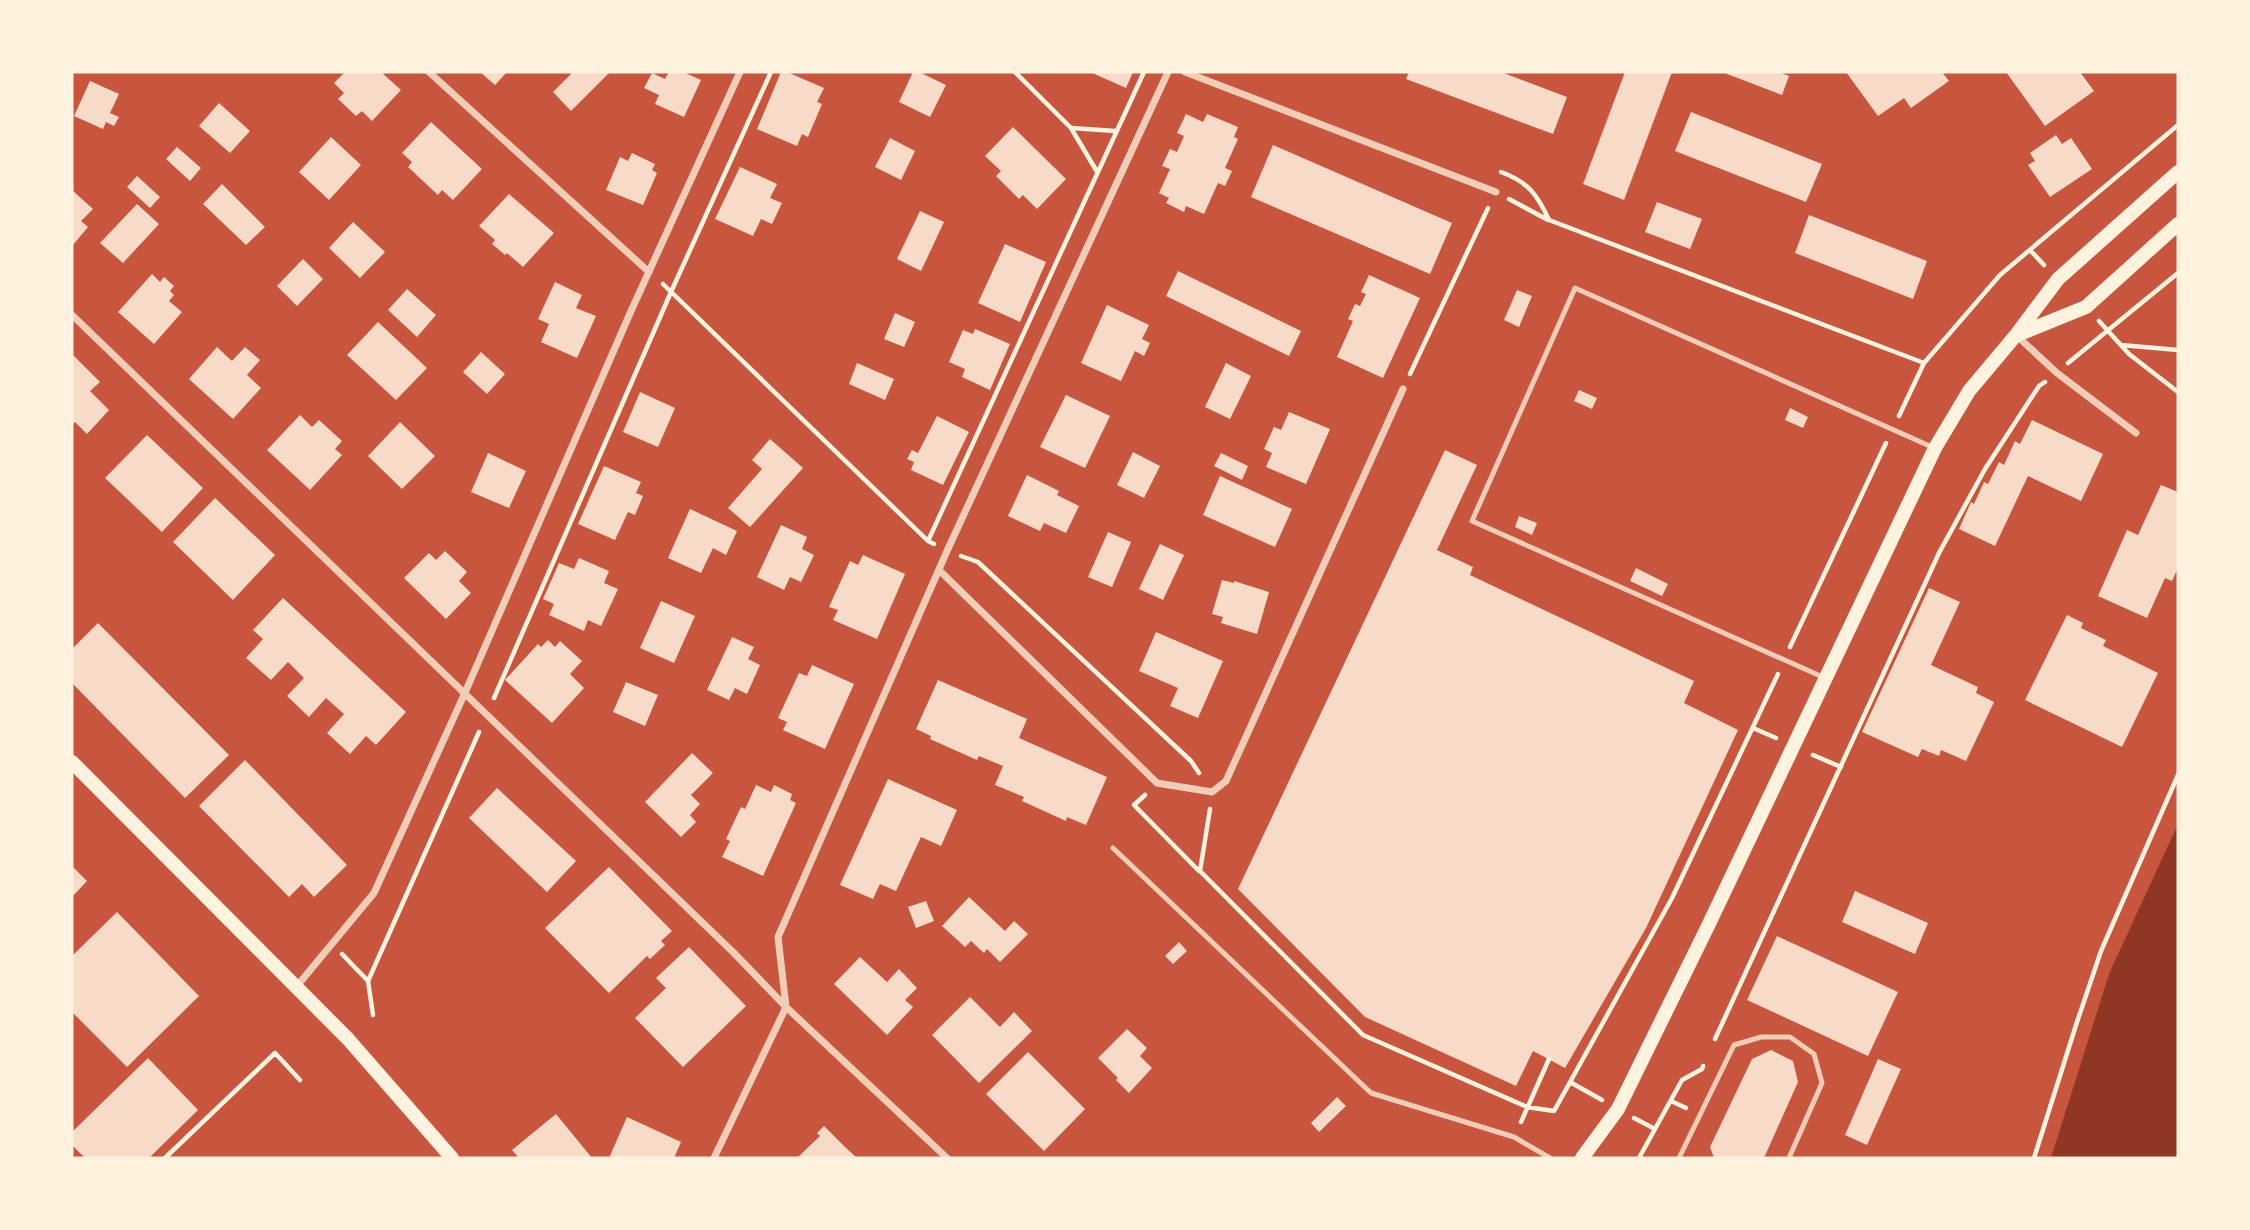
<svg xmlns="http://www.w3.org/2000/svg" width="2250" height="1230" font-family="Mulish,sans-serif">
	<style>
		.water { fill: #8f3625 }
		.building { fill: #f7dbc8 }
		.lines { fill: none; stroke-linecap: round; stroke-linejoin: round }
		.path { stroke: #fff3e0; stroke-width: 4.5 }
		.service { stroke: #f1ccb7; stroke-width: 5 }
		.minor { stroke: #f1ccb7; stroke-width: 7 }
		.secondary { stroke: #fff3e0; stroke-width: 14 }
	</style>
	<rect width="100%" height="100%" fill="#c8553d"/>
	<path class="water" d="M 2178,824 L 2178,1158 L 2051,1158 L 2109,974 Z"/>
	<path class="building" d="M 345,72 L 381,72 L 401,90 L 372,121 L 362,111 L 356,116 L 338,99 L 344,93 L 334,83 Z
		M 480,72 L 507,72 L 495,85 Z
		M 573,72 L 610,72 L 571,111 L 553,92 Z
		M 669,72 L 683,72 L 701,80 L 684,117 L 655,104 L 659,95 L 644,88 L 652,73 L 665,79 Z
		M 781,72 L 787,72 L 824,88 L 817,102 L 822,104 L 808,137 L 802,134 L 797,146 L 757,129 Z
		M 913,72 L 919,72 L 946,85 L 930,117 L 899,102 Z
		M 1090,72 L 1133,72 L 1126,88 Z
		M 1409,72 L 1501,72 L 1567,97 L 1553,134 L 1406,79 Z
		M 1625,72 L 1672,72 L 1624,200 L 1583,184 Z
		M 1722,72 L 1779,72 L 1789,76 L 1782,95 Z
		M 1846,72 L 1942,72 L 1949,81 L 1911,108 L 1904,98 L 1878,116 Z
		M 2006,72 L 2080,72 L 2094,91 L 2045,126 Z
		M 90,81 L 119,94 L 110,113 L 119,117 L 114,126 L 106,122 L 103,129 L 74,116 Z
		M 219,103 L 250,131 L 230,153 L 199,126 Z
		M 1691,112 L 1822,164 L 1806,202 L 1675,151 Z
		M 1186,114 L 1203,122 L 1207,114 L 1238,127 L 1234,137 L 1238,139 L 1225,168 L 1232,171 L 1225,186 L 1218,183 L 1204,214 L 1186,206 L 1184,212 L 1166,203 L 1169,198 L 1159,193 L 1170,169 L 1162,166 L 1170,149 L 1177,152 L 1184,136 L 1177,133 Z
		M 431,122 L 482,169 L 453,200 L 442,190 L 438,195 L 408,167 L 412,162 L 402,153 Z
		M 1013,127 L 1066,179 L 1037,209 L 1023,195 L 1019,199 L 996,176 L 1001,171 L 985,156 Z
		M 2056,135 L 2062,144 L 2071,138 L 2092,169 L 2050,197 L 2028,165 L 2035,161 L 2030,153 Z
		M 331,137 L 361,165 L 329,200 L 299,172 Z
		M 890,138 L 915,151 L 901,180 L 875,167 Z
		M 1273,145 L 1452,223 L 1430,274 L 1251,197 Z
		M 177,147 L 201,168 L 190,181 L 166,159 Z
		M 632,153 L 655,164 L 652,170 L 657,173 L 643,205 L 606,190 L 620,157 L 628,161 Z
		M 740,167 L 777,184 L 770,198 L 782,203 L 772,224 L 761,219 L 753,236 L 715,219 Z
		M 137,176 L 160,197 L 150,208 L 127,187 Z
		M 222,184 L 265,227 L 246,245 L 203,204 Z
		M 72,190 L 93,209 L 81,221 L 88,227 L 72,246 Z
		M 509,194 L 554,233 L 523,267 L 507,253 L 505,255 L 492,244 L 495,240 L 479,226 Z
		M 1657,202 L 1702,219 L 1690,249 L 1645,232 Z
		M 137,204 L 159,224 L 123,263 L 100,243 Z
		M 920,211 L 944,222 L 921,271 L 897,259 Z
		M 1809,215 L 1927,261 L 1913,299 L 1795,253 Z
		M 353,222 L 385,252 L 360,278 L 329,248 Z
		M 1005,244 L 1046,262 L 1020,322 L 978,303 Z
		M 303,259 L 323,279 L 297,306 L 277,286 Z
		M 1178,271 L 1301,331 L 1289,356 L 1166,296 Z
		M 152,274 L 160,282 L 164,277 L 174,286 L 170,291 L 174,295 L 169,301 L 182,312 L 154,344 L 118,312 Z
		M 1369,275 L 1420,298 L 1383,378 L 1337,357 L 1353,321 L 1348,319 L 1355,304 L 1360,306 L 1366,294 L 1361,292 Z
		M 555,282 L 582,295 L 576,308 L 596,316 L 577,358 L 541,342 L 549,324 L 538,319 Z
		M 407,289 L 436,315 L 417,337 L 388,310 Z
		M 1517,290 L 1532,296 L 1519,327 L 1504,320 Z
		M 1107,305 L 1149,325 L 1142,339 L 1150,343 L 1144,356 L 1135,351 L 1121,381 L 1081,363 Z
		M 895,313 L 915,322 L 904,347 L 884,339 Z
		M 378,322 L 427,368 L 396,400 L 347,355 Z
		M 975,329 L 1010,344 L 990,390 L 962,377 L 965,369 L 949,362 L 963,330 L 973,334 Z
		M 217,347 L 232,361 L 245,347 L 260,360 L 247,375 L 261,388 L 233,419 L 189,379 Z
		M 481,352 L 505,374 L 487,394 L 463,372 Z
		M 72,354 L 100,382 L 90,391 L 109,410 L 87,434 L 75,422 L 72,425 Z
		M 857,363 L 894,379 L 885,400 L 849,384 Z
		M 1226,363 L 1251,376 L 1230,419 L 1205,407 Z
		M 1579,390 L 1597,398 L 1592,409 L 1574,401 Z
		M 640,392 L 675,408 L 658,447 L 623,432 Z
		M 1066,395 L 1110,416 L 1085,468 L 1040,447 Z
		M 1790,408 L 1808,417 L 1803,428 L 1785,420 Z
		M 1289,412 L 1330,429 L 1306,484 L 1266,467 L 1272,453 L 1264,449 L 1274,427 L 1281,430 Z
		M 300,415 L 312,427 L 319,420 L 342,441 L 335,449 L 342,455 L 310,490 L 267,450 Z
		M 937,416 L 969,432 L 943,485 L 911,470 L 914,462 L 907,459 L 912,450 L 918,453 Z
		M 2032,420 L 2103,454 L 2081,501 L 2028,476 L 1995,546 L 1959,529 L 1971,502 L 1974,504 L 1984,482 L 1988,484 L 1999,462 L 2004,465 L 2015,441 L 2020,444 Z
		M 400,422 L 435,456 L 402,489 L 368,456 Z
		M 147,435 L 203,488 L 162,532 L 105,478 Z
		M 770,439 L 803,468 L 750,527 L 728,508 L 762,469 L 752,460 Z
		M 1445,450 L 1477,465 L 1437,550 L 1473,567 L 1470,575 L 1694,681 L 1684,703 L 1738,730 L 1646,928 L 1565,1068 L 1533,1051 L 1516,1086 L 1365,1017 L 1238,889 Z
		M 1133,452 L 1160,466 L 1144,498 L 1117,485 Z
		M 488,453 L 526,471 L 509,508 L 471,492 Z
		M 1221,453 L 1248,466 L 1242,480 L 1214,466 Z
		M 604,466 L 641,482 L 636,493 L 643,496 L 635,515 L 628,512 L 615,540 L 578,524 Z
		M 1027,475 L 1059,491 L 1057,495 L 1079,506 L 1066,533 L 1044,523 L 1040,531 L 1008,516 Z
		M 1220,476 L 1292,509 L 1275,547 L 1203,515 Z
		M 2161,485 L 2178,492 L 2178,568 L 2172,581 L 2165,578 L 2147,618 L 2098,596 L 2127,530 L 2138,535 Z
		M 215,498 L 275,555 L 233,600 L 173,542 Z
		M 690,509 L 737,531 L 726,555 L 713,548 L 701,573 L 668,558 Z
		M 1519,516 L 1537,523 L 1532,535 L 1515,527 Z
		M 781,525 L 807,537 L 802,549 L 814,555 L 801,582 L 790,577 L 784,590 L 757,577 Z
		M 1108,532 L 1131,542 L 1112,587 L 1088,577 Z
		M 1160,544 L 1184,555 L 1163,600 L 1139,589 Z
		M 445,551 L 467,572 L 459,581 L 471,593 L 446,619 L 404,578 L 429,553 L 436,560 Z
		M 863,555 L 905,574 L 877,639 L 833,620 L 838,610 L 829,607 L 850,561 L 858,565 Z
		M 579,558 L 609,571 L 604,583 L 618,589 L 601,626 L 588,620 L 584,631 L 549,615 L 554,604 L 543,599 L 559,563 L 574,569 Z
		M 1636,568 L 1668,584 L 1662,596 L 1630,581 Z
		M 1222,580 L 1234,583 L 1234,581 L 1269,592 L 1257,634 L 1221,623 L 1223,617 L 1212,614 Z
		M 1929,588 L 1960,602 L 1931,665 L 1978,687 L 1976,693 L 1994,702 L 1966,761 L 1941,750 L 1939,756 L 1922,749 L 1918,757 L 1862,732 Z
		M 283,598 L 406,712 L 376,745 L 366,736 L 350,754 L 327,733 L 344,714 L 326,698 L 309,717 L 287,696 L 304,678 L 288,662 L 271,680 L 246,658 L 263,639 L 253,630 Z
		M 661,601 L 695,616 L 674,663 L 640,648 Z
		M 2067,615 L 2083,623 L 2081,628 L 2106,640 L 2103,646 L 2158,673 L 2122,747 L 2025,700 Z
		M 98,623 L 229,755 L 185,798 L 72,683 L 72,649 Z
		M 1156,632 L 1223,661 L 1198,718 L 1170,706 L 1178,688 L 1139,671 Z
		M 732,637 L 754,647 L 748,659 L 760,665 L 747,694 L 735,688 L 729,700 L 707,690 Z
		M 548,640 L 555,647 L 560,641 L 582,661 L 570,674 L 584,688 L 552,723 L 505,680 L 538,644 L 541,647 Z
		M 812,665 L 854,684 L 825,749 L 783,730 L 787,722 L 778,718 L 799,673 L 807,676 Z
		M 938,680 L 1027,719 L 1019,738 L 1107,777 L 1086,825 L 1067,817 L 1066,821 L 1022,801 L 1024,797 L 995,785 L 1003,766 L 979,756 L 977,760 L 930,739 L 931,736 L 916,729 Z
		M 626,682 L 658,695 L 645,726 L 613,712 Z
		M 692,753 L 713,773 L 691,795 L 700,804 L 690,815 L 696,822 L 681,837 L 645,802 Z
		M 245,760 L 347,865 L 314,897 L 302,884 L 289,897 L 199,806 Z
		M 888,779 L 957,810 L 941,846 L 921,837 L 896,891 L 880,884 L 873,899 L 840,885 Z
		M 756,785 L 771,792 L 774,785 L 792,794 L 790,800 L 796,803 L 763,876 L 722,857 L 730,841 L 726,839 L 741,807 L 745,809 Z
		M 497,788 L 576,861 L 547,892 L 469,818 Z
		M 72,866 L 87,881 L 72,897 Z
		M 609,867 L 672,931 L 661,941 L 665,945 L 650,959 L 647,956 L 609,993 L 545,928 Z
		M 1855,891 L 1928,923 L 1915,954 L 1842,922 Z
		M 969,897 L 1005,931 L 1014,921 L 1028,934 L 1000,962 L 987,949 L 984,953 L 971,941 L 965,947 L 942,926 Z
		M 926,901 L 934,921 L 916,928 L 908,907 Z
		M 117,912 L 199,996 L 127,1067 L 72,1012 L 72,956 Z
		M 1777,936 L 1898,992 L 1868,1056 L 1747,1000 Z
		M 1179,942 L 1187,951 L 1173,964 L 1165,956 Z
		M 689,947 L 746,1006 L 683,1067 L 635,1018 L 666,988 L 656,978 Z
		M 860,957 L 887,982 L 899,969 L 917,988 L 905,1000 L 913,1007 L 887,1035 L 834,984 Z
		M 970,997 L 1000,1027 L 1014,1012 L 1032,1031 L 979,1083 L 932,1035 Z
		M 1127,1029 L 1147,1048 L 1140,1056 L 1152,1068 L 1129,1093 L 1116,1080 L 1118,1078 L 1098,1058 Z
		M 1771,1050 L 1793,1061 L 1798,1082 L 1764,1158 L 1714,1158 L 1710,1147 L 1752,1059 Z
		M 1028,1052 L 1085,1109 L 1044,1151 L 986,1094 Z
		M 148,1058 L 198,1110 L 149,1158 L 85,1158 L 72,1145 L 72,1132 Z
		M 1878,1059 L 1901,1069 L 1867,1145 L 1845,1135 Z
		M 1337,1097 L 1346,1106 L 1319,1132 L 1311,1123 Z
		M 556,1114 L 592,1158 L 519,1158 L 512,1150 Z
		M 627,1117 L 681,1142 L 674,1158 L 609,1158 Z
		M 824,1126 L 845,1147 L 857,1158 L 797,1158 L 820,1136 L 817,1133 Z"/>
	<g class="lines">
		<path class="path" d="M 1015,72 L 1071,128 L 1096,170
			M 1072,128 L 1115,131
			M 1501,172 C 1528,182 1537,194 1549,220 L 1924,363 L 2000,275 L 2178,125
			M 1509,199 L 1548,220
			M 2030,250 L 2044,265
			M 663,284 L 928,541 L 934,544
			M 2099,321 L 2129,354 L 2178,392
			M 2121,345 L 2178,350
			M 2068,363 L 2178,273
			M 1410,374 L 1488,208
			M 1899,416 L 1924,363
			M 928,541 L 1144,72
			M 961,556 L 978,562 L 1191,761 L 1199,773
			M 1790,647 L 1886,443
			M 494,698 L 671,292 L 771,72
			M 1753,728 L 1776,738
			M 1813,755 L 1841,767
			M 1145,795 L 1134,805 L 1199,871
			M 1210,809 L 1200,871 L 1363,1035 L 1527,1107 L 1554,1111 L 1672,898 L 1778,674
			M 342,954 L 368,981
			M 373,1015 L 368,981 L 479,732
			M 1715,1039 L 1939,553 L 1985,469 L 2039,386 L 2045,382
			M 1570,1082 L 1602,1100
			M 1671,1101 L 1686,1108
			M 1634,1118 L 1655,1129
			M 1521,1122 L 1549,1059
			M 165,1158 L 275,1053 L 300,1080
			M 1639,1158 L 1682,1080 L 1702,1069 L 1703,1066
			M 2034,1158 L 2076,1025 L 2101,951 L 2178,775"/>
		<path class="service" d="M 1825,678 L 1472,521 L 1575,288 L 1932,447
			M 1113,848 L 1371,1093 L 1514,1137 L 1550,1158
			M 1679,1158 L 1734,1045 L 1761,1037 L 1790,1037 L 1814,1054 L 1822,1083 L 1789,1158"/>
		<path class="minor" d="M 429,72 L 649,272
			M 1185,72 L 1496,192
			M 72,315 L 734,953 L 786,1007 L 947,1158
			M 2017,336 L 2057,373 L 2136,433
			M 940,571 L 1157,783 L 1212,792 L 1226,781 L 1403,389
			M 297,986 L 374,893 L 464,695 L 631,311 L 740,72
			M 714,1158 L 786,1007 L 778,937 L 947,551 L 1168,72"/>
		<path class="secondary" d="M 2017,335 L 2086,307 L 2178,224
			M 72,762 L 348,1039 L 452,1158
			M 1582,1158 L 1618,1109 L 1708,926 L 1935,448 L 1969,391 L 2016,335 L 2058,279 L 2178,172"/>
	</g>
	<rect width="2250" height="1230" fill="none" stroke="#fff3e0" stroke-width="147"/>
</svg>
